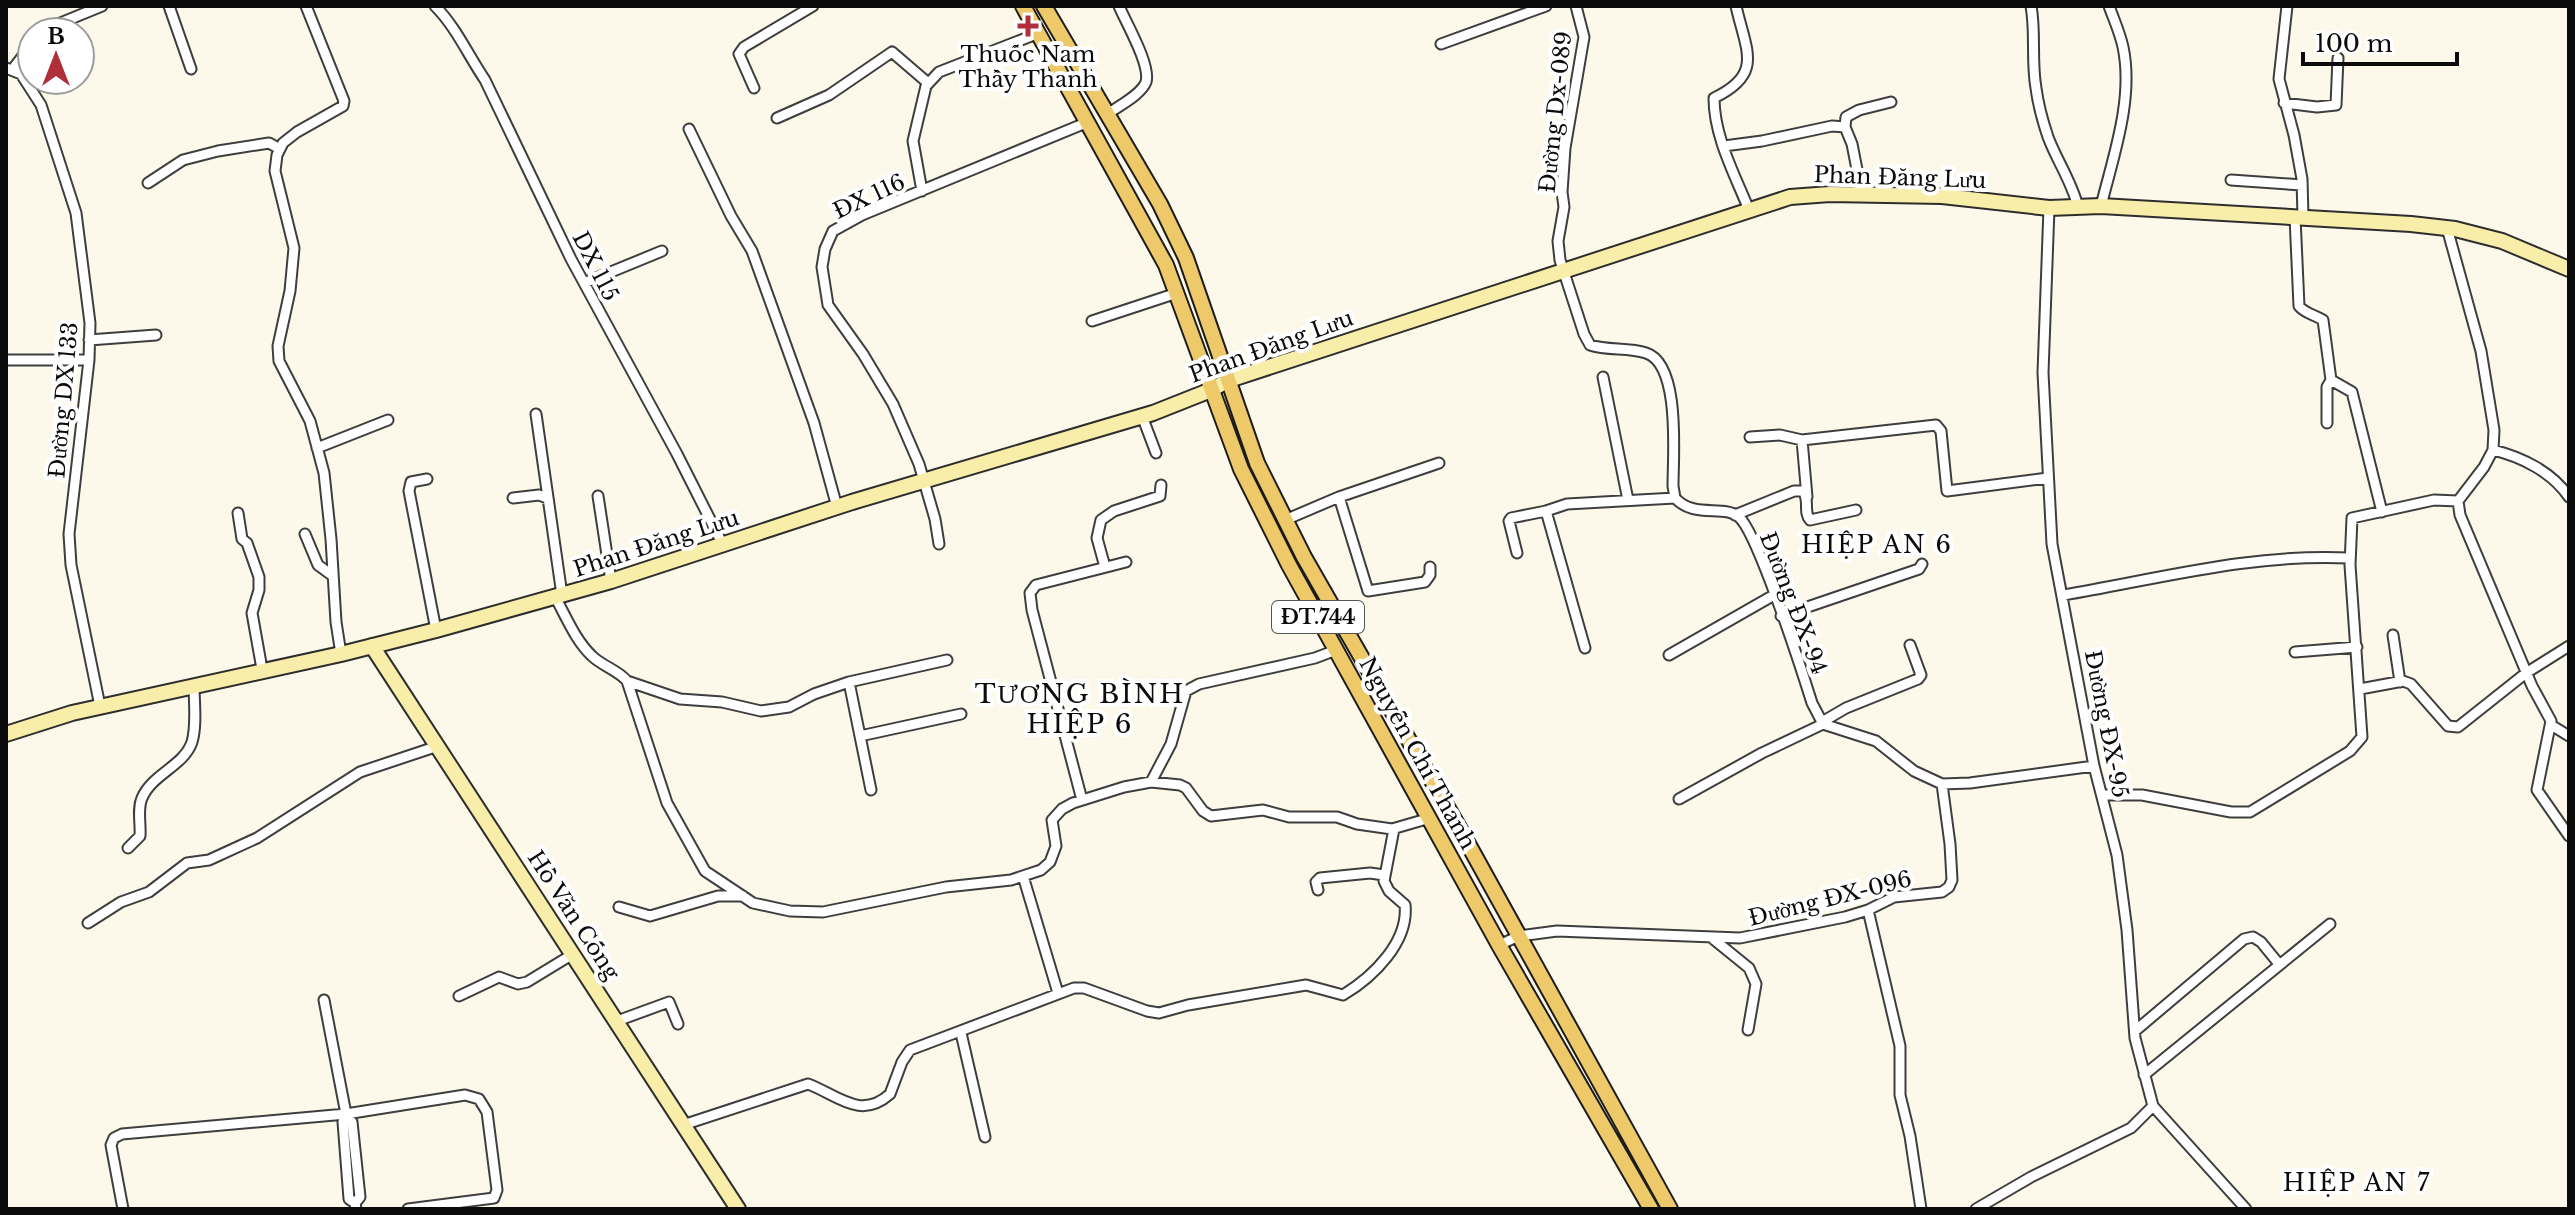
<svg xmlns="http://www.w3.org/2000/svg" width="2575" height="1215" font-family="'Libre Baskerville',serif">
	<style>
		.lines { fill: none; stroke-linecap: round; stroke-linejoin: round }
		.street-casing { stroke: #3e3e3e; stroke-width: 13 }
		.secondary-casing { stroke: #2d2d2d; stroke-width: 18 }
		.primary-casing { stroke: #1c1c1c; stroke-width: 18 }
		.street { stroke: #fff; stroke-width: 9 }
		.secondary { stroke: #f9edaa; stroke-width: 14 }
		.primary { stroke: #eec96a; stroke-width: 14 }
		.poi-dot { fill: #af2e39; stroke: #fff; stroke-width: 3 }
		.labels { text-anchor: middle; stroke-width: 8; stroke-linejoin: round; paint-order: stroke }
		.shield { fill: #fff; stroke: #545454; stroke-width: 2 }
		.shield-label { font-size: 20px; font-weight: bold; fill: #0b0b0b }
		.poi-label { font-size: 22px; fill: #0b0b0b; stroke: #fff }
		.street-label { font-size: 22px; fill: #0b0b0b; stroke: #fff }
		.neighbourhood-label { font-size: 24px; letter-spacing: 2px; fill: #0b0b0b; stroke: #fff }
		.quarter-label { font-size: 26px; letter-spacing: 2px; fill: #0b0b0b; stroke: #fff }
	</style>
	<rect width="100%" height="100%" fill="#fdf9ea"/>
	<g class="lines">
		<defs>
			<path id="street" d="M 169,6 L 191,69
				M 306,6 L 344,101 L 343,106 L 297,132 L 283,143 L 277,155 L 275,171 L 294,248 L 290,291 L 278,346 L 279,361 L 310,421 L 324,473 L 331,539 L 336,622 L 341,654
				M 435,6 C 456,27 468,55 485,80 L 571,259 L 677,454 L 723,545
				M 1576,6 L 1584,37 L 1565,148 L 1562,192 L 1564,207 L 1558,241 L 1560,260 L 1584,334 L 1590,345 C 1608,351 1628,347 1646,353 C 1681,364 1673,456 1673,486 L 1675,498 C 1694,519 1724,504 1739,517 C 1758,534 1802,671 1812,703 L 1823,724 L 1876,741 L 1914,771 L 1942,784 L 1970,783 L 2094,766
				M 1736,6 C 1746,51 1764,74 1714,98 C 1714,137 1735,175 1749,210
				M 2031,6 C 2036,33 2031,60 2036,88 C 2038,104 2043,122 2048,137 C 2057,161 2072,182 2078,207
				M 2287,6 L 2279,79 L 2294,135 L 2302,179 L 2303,217
				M 47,32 L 58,24 L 102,6
				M 1441,44 L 1546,6
				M 6,68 L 21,74 L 41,105 L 76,213 L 90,323 L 89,360 L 69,534 L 71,565 L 100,706
				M 12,70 L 32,44
				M 754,88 L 739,54 L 744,47 L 813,6
				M 2284,103 L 2317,107 L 2336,105 L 2338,58
				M 1108,114 C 1118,106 1141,95 1146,82 C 1151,65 1126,23 1119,6
				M 777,118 L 829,95 L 892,52 L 928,83
				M 689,129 L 731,216 L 752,251 L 814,423 L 837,507
				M 1724,146 L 1762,141 L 1832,126 L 1845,127
				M 2231,180 L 2302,185
				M 148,183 L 183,160 L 218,151 L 269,143 L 280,149
				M 922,191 L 913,141 L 926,86 L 939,72 L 1039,33
				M 1862,195 L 1852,144 L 1845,127 L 1846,117 L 1859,110 L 1891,102
				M 2101,206 C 2113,157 2134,99 2123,47 C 2120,33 2114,20 2109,6
				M 2049,208 L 2043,373 L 2052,544 L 2094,766 L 2117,855 L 2127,930 L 2135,1038 L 2153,1106 L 2246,1209
				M 2295,217 L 2299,306 C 2304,313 2315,315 2323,320 L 2331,380 L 2352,392 L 2382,512
				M 2447,228 L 2481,351 L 2494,430 L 2493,450 L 2484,467 L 2458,501 L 2460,515 L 2532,686 L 2551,721 L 2537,790 L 2569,836
				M 584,283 L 662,251
				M 1092,321 L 1177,293
				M 89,340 L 156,335
				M 6,360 L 89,360
				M 1603,377 L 1628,500
				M 536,414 L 562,595
				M 1142,416 L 1156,453
				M 2327,423 L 2327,387 L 2331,380
				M 1750,437 L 1780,435 L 1802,440 L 1807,497
				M 1802,440 L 1936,425 L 1941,431 L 1947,491 L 2048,478
				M 317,448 L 388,420
				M 2493,450 C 2522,457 2552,472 2569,497
				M 427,479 L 411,482 L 409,491 L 436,630
				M 598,496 L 611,581
				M 1339,497 L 1368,591 L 1425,582 L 1430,575 L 1430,567
				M 513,498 L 539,495 L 547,498
				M 238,513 L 242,539 L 247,543 L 259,577 L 259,590 L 252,613 L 262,669
				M 1735,515 L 1794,491 L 1803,491 C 1810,500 1803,512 1810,520 L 1856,510
				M 1285,520 L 1339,497 L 1439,463
				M 305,534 L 318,565 L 333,576
				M 939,544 L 935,519 L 919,464 L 893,404 L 863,354 L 828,305 L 822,267 L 825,249 L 833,231 L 862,215 L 1088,122
				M 1517,553 L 1509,521 L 1511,518 L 1546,511
				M 1105,567 L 1097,538 L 1101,520 L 1114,511 L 1160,496 L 1161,485
				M 2064,595 C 2158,579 2253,553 2350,558
				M 555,597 C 566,616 575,640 592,656 C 602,666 618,670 627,681 L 680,699 L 722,702 L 761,711 L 789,707 L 814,694 L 849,682 L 947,660
				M 1781,616 L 1919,569 L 1922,564
				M 2393,635 L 2400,682
				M 1585,648 L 1546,511 L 1567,504 L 1675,498
				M 2295,652 L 2357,647
				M 1669,655 L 1774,595
				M 627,681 L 667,803 L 705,871 L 753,903 L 790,911 L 823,912 L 946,887 L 1011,880 L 1041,870 L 1050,862 L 1056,846 L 1052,820 L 1062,809 L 1073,803 L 1124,787 L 1151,782 L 1180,785 L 1186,788 L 1203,811 L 1211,816 L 1263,810 L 1289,817 L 1337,817 L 1357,824 L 1392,829 L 1430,818
				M 849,682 L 860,736 L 961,714
				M 2360,689 L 2403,681 L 2411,684 L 2448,726 L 2458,727 L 2526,673 L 2569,646
				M 1822,722 L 1846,708 L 1918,679 L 1921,675 L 1910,645
				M 2551,725 L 2569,736
				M 860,736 L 871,790
				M 1151,782 L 1171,744 L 1186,691 L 1199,684 L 1315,658 L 1336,650
				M 2102,795 L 2142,795 L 2231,812 L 2250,812 L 2350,751 L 2362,737 L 2350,565 L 2352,518 L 2434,500 L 2458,501
				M 1679,799 L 1762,753 L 1823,724
				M 1082,800 L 1032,610 L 1030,593 L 1036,585 L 1126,562
				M 128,848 L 140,836 C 141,824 137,809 142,798 C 152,774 184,766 192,742 C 197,725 194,702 194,685
				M 1023,876 L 1058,993
				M 1318,890 L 1316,882 L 1320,878 L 1370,873 L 1384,875
				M 619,907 L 650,916 L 718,896 L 743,896
				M 1868,910 L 1900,1046 L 1900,1095 L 1910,1136 L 1921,1209
				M 88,923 L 121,902 L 149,892 L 187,863 L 209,860 L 257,838 L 360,772 L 438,746
				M 1712,938 L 1749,968 L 1756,984 L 1748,1030
				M 1499,945 L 1519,936 L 1557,931 L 1740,938 L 1845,917 L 1868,910 L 1894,897 L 1942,892 L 1949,887 L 1952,880 L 1950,844 L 1942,784
				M 459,996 L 499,977 L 518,984 L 527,982 L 573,954
				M 324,1000 L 346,1114 L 343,1122 L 349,1199 L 355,1203 L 356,1209
				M 617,1021 L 669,1002 L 678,1024
				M 2135,1031 L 2244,939 L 2253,937 L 2261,942 L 2279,964
				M 961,1033 L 985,1137
				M 2144,1075 L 2330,924
				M 346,1118 L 352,1122 L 360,1197 L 355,1203
				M 683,1125 L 808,1084 C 836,1094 860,1121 890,1094 L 902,1062 L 910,1050 L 1074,988 L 1084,988 L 1147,1011 L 1159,1013 L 1188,1005 L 1306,985 L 1343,995 C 1373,977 1409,942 1405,905 L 1389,891 L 1384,881 L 1394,829
				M 123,1209 L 111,1145 L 114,1138 L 122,1134 L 346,1114 L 465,1095 L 479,1099 L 487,1112 L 497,1190 L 494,1198 L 408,1209
				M 1976,1209 L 2031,1177 L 2131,1128 L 2153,1106"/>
			<path id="secondary" d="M 372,646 L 738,1209
				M 6,734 L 72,713 L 341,654 L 436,630 L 611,581 L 852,502 L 1153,413 L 1211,390 L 1229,380 L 1790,197 L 1830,194 L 1942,196 L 2049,208 L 2101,206 L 2411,224 L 2455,229 L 2502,241 L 2569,269"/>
			<path id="primary" d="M 1023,6 L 1166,265 L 1241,469 L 1289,565 L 1499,945 L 1651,1209
				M 1044,6 L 1160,204 L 1186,258 L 1257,463 L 1304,557 L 1462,833 L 1670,1209"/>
		</defs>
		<use href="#street" class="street-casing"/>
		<use href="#secondary" class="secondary-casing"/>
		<use href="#primary" class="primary-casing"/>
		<use href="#street" class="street"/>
		<use href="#secondary" class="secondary"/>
		<use href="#primary" class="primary"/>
	</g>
	<path class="poi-dot" d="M1024 14h8v8h8v8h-8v8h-8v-8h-8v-8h8z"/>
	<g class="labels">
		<rect class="shield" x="1272" y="601" width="92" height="32" rx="6"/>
		<g class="shield-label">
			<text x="1318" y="624">ĐT.744</text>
		</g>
		<g class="poi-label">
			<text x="1028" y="62">Thuốc Nam<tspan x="1028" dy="25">Thầy Thanh</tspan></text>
		</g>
		<g class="street-label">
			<text transform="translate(1555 112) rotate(-84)" y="8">Đường Dx-089</text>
			<text transform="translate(1900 177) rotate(2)" y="8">Phan Đăng Lưu</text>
			<text transform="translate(869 196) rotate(-25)" y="8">ĐX 116</text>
			<text transform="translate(596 266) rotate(63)" y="8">DX 115</text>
			<text transform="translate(1271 346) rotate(-20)" y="8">Phan Đăng Lưu</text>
			<text transform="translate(63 400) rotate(-85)" y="8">Đường DX 133</text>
			<text transform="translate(656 543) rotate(-18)" y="8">Phan Đăng Lưu</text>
			<text transform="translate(1794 603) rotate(69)" y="8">Đường ĐX-94</text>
			<text transform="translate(2107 724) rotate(79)" y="8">Đường ĐX-95</text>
			<text transform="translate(1418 753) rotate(61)" y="8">Nguyễn Chí Thanh</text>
			<text transform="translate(1830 898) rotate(-14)" y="8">Đường ĐX-096</text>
			<text transform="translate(574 915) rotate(57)" y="8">Hồ Văn Cống</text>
		</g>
		<g class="neighbourhood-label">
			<text x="1877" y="553">HIỆP AN 6</text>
			<text x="2357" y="1191">HIỆP AN 7</text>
		</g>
		<g class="quarter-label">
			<text x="1080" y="703">TƯƠNG BÌNH<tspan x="1080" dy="30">HIỆP 6</tspan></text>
		</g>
	</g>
	<rect width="2575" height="1215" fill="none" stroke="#0b0b0b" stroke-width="16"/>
	<g transform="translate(56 56)"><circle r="38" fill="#ffffff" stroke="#9d9d9d" stroke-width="2"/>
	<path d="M0-6L14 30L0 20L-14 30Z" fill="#af2e39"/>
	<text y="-12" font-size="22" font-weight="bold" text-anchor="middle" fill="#0b0b0b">B</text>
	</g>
	<path d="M2303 52v12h154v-12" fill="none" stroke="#0b0b0b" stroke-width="4"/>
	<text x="2315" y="52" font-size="24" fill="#0b0b0b" stroke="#ffffff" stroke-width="6" paint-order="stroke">100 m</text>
</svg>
